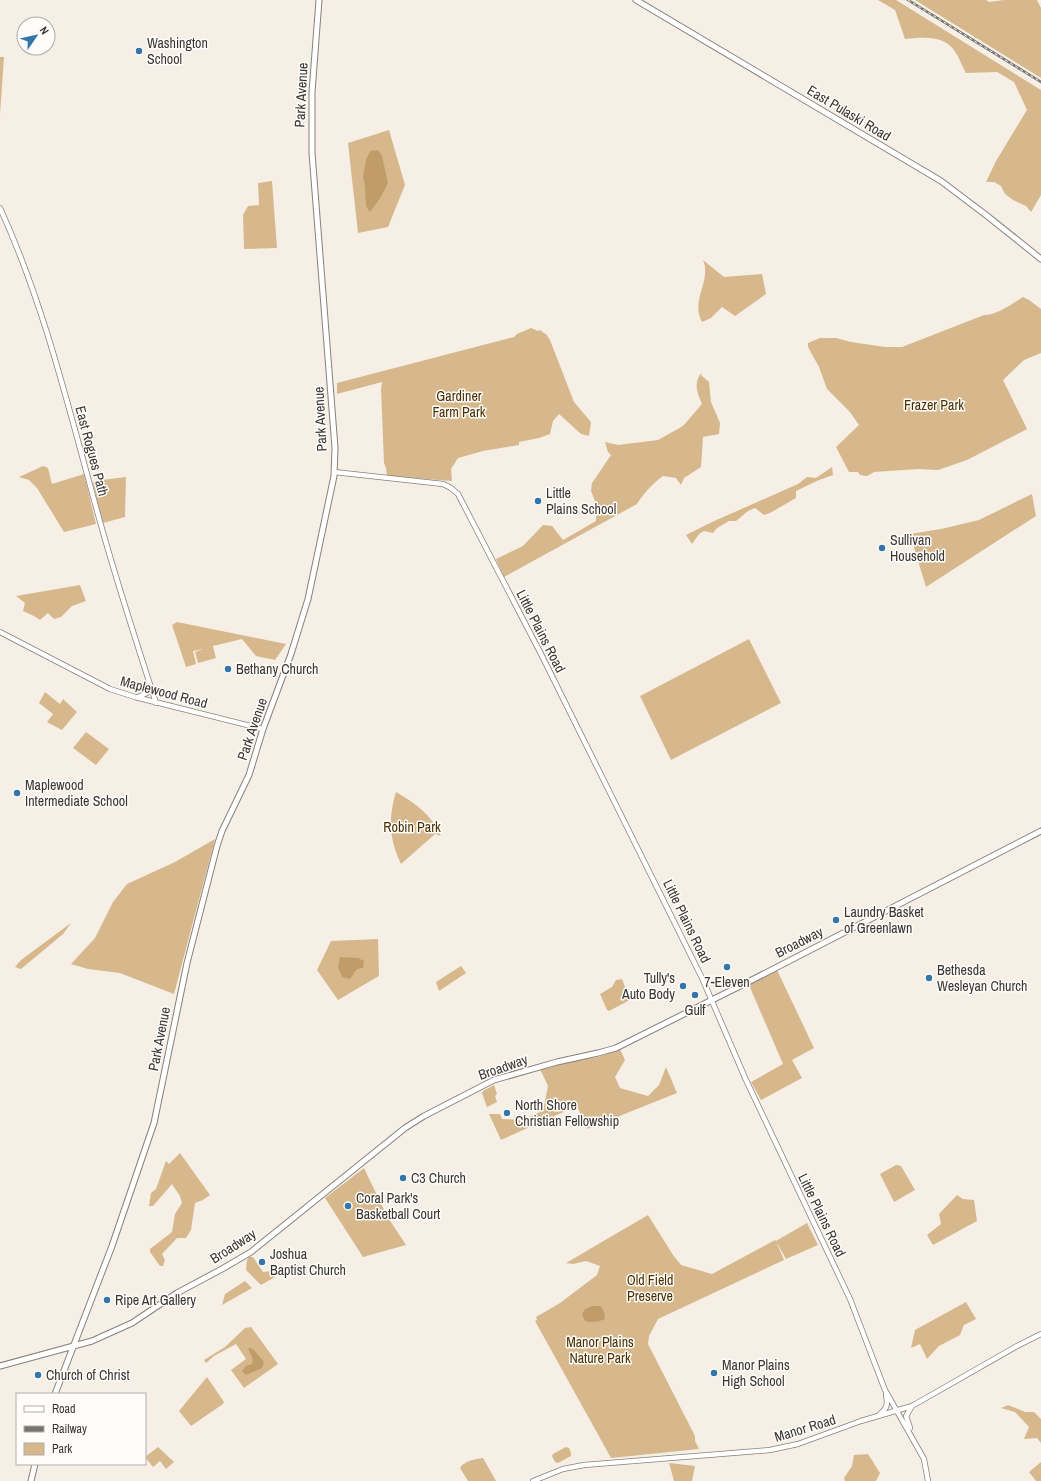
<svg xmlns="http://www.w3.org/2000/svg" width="1041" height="1481" font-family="'Archivo Narrow',sans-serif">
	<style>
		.green { fill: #d7b88c }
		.water { fill: #c09c69 }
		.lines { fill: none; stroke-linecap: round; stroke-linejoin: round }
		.tertiary-casing { stroke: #87817a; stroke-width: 6 }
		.secondary-casing { stroke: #87817a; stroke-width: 7 }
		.tertiary { stroke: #fff; stroke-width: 4.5 }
		.secondary { stroke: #fff; stroke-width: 5 }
		.rail-casing { stroke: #76726d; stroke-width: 2.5 }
		.rail { stroke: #fffdf9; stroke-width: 1; stroke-dasharray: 3; stroke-linecap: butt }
		.poi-dot { fill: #3476ac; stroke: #fffdf9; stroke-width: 1.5 }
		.labels { text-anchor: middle; stroke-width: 3; stroke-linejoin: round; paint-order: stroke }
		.poi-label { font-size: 14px; fill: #383532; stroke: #fffdf9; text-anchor: start }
		.street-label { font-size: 14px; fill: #383532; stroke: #fffdf9 }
		.park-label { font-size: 14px; fill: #493004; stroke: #fffdf9 }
	</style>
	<rect width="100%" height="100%" fill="#f5efe6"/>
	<path class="green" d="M 878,0 L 896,0 L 1041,90 L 1041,195 L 1031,212 L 1026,206 L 1013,200 L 1005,194 L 1001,186 L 994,182 L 986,182 L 996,161 L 1027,110 L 1014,82 L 997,72 L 966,73 C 962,66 959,57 954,50 C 944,35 921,37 905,39 L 895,10 Z
		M 915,0 L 986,0 L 989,2 L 1004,0 L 1037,0 L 1041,8 L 1041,78 Z
		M 0,57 L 4,57 L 0,115 Z
		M 389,130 L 405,185 L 388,227 L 358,233 L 348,143 Z
		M 272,181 L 277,248 L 244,249 L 243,215 L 248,206 L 259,205 L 258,183 Z
		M 703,260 L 724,277 L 762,274 L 766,294 L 735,316 L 722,307 L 711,318 L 702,322 C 690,300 712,281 703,260 Z
		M 1023,297 L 1029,300 L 1041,309 L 1041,353 L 1024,360 L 1003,380 L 1027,429 L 967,460 L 938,470 L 918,469 L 874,472 L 867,476 L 860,475 L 858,472 L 849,472 L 836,447 L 859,425 L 850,412 L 827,389 L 819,367 L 808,347 L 808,343 L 820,338 L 836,338 L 851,342 L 885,347 L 902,347 L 984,315 C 997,315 1012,304 1023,297 Z
		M 531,328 L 538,331 L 541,330 L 542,332 L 546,334 L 550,340 L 574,402 L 591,422 L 589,436 L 581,434 L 559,414 L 553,421 L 550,434 L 539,438 L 519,442 L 519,445 L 483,451 L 458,458 L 451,469 L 452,481 L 387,476 L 386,468 L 384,463 L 381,389 L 382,382 L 337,394 L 337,383 L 514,337 L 517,334 Z
		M 702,372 L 701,375 L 709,382 L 711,402 L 720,423 L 719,434 L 703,437 L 701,467 L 684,478 L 681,485 L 676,478 L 663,476 C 652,484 644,493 637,504 L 504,577 L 496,559 L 523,546 L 543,525 L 552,526 L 563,540 L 596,521 L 597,506 L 591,491 L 592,483 L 611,455 L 608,452 L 605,442 L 618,445 L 658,440 L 683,426 L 702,404 C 697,393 693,383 702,372 Z
		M 43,466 L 48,468 L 52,484 L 84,474 L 96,524 L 64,532 L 37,488 L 29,480 L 19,477 Z
		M 832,467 L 833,475 L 819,480 L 796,491 L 796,498 L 770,513 L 764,515 L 755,508 L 748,511 L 736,521 L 729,521 L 717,528 L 713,533 L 704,531 L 699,534 L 692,544 L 686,535 L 712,522 L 798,484 L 807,477 L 816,478 Z
		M 126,477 L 125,517 L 103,523 L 93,484 L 94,481 Z
		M 1032,494 L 1036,516 L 926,587 L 910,534 L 941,529 L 979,520 Z
		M 80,585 L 86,601 L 72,606 L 61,617 L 54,619 L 48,613 L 40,620 L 34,616 L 23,611 L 25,603 L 16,596 Z
		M 177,622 L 286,644 L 275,660 L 256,656 L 242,639 L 213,646 L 216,658 L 198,663 L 195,652 L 203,649 L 193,651 L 196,664 L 186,667 L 172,625 Z
		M 749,639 L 781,703 L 671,760 L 640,696 Z
		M 45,692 L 60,704 L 63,699 L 77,712 L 62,730 L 47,722 L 53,714 L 39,703 Z
		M 86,732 L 109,749 L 96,765 L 73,748 Z
		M 396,792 C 415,803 432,815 441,836 L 435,834 L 401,864 C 389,838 388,819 396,792 Z
		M 215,839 L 174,994 L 120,973 L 88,969 L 71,964 L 95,938 L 113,902 L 127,884 L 175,862 Z
		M 71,923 L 63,934 L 21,969 L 15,967 L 21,960 Z
		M 378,939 L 379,976 L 338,1000 L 317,970 L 331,941 Z
		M 461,966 L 466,973 L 439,991 L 436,982 Z
		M 777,970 L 814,1048 L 792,1060 L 802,1078 L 761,1100 L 751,1082 L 783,1064 L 749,985 Z
		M 622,979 L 630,1000 L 609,1011 L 607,1010 L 600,994 L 612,987 L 616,980 Z
		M 620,1049 L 625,1060 L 615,1077 L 620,1088 L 648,1096 L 659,1085 L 666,1067 L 677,1093 L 587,1129 L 577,1106 L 501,1140 L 489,1114 L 500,1114 L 502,1119 L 521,1120 L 543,1111 L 548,1086 L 540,1069 L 574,1061 L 598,1057 Z
		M 494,1085 L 497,1094 L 495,1096 L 497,1102 L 487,1107 L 482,1093 L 483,1091 Z
		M 180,1153 L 210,1195 L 203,1200 L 195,1203 L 191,1230 L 186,1238 L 177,1238 L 162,1254 L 165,1260 L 163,1266 L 160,1266 L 150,1252 L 150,1249 L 172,1232 L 175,1214 L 182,1203 L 180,1196 L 172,1184 L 153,1206 L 149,1206 L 151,1193 L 156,1189 L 166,1161 L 169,1164 Z
		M 896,1165 L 901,1166 L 915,1190 L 894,1202 L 880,1174 Z
		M 364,1168 L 387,1216 L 406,1245 L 363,1257 L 325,1198 Z
		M 957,1195 L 963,1199 L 974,1200 L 977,1221 L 933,1245 L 927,1235 L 941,1224 L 939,1214 Z
		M 648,1215 L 673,1255 L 681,1265 L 712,1274 L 775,1240 L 776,1241 L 807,1223 L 818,1245 L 786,1259 L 776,1241 L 784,1260 L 658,1319 L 649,1336 L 648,1344 L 695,1436 L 695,1441 L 699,1449 L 611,1458 L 535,1321 L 537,1320 L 536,1317 L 560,1303 L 597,1275 L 600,1266 L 586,1261 L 573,1264 L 566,1263 Z
		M 249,1257 L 253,1257 L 263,1272 L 271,1271 L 275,1277 L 261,1285 L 246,1270 L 247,1260 Z
		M 245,1281 L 252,1288 L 222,1305 L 225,1294 Z
		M 966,1302 L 976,1319 L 964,1325 L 960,1335 L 939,1346 L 927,1359 L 920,1344 L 911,1348 L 915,1330 Z
		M 251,1327 L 278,1364 L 244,1388 L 231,1370 L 246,1359 L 236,1344 L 214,1356 L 206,1363 L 204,1360 L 225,1347 L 245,1328 Z
		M 207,1377 L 224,1402 L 223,1404 L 191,1426 L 179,1411 Z
		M 1008,1405 L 1025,1412 L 1034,1412 L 1041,1419 L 1041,1443 L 1037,1438 L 1024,1439 L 1029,1427 L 1015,1412 L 1001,1408 Z
		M 158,1447 L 174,1462 L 166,1469 L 160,1461 L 153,1467 L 145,1457 Z
		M 566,1447 L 569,1448 L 571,1453 L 571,1456 L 558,1463 L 555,1462 L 552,1456 L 553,1454 Z
		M 868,1454 L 880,1473 L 876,1481 L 845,1481 L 844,1478 L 852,1466 L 854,1455 Z
		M 483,1458 L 496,1481 L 468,1481 L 460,1468 C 464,1461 475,1459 483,1458 Z
		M 1041,1462 L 1041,1481 L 1036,1481 L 1029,1472 Z
		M 669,1463 L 695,1466 L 692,1481 L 674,1481 Z"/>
	<path class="water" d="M 378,150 L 382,156 L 388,183 L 381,197 L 370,212 L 366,206 L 365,186 L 363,177 L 366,160 L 370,151 Z
		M 340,957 L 358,958 L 364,961 L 363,968 L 357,969 L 350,979 L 342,977 L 338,967 Z
		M 592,1306 L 601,1306 L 604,1312 L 605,1319 C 599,1322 592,1323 585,1321 L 582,1314 L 585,1309 Z
		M 248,1348 L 251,1348 L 255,1351 L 264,1362 L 262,1368 L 246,1375 L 242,1371 L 246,1366 L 252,1364 L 253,1360 Z"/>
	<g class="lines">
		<defs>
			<path id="tertiary" d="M 0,208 C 45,306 70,414 99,518 C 116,580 136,641 156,703
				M 334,472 L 443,484 L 451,488 L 458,494 L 541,654 L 702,978 L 746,1080 L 850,1299 L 885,1390 L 924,1459 L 928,1481
				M 0,632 L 110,689 L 135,697 L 263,729
				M 138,697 L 147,693 L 150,685
				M 880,1414 C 887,1408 888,1405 886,1395
				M 910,1428 L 906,1416 L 912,1406
				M 533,1481 L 563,1469 L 584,1465 L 770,1450 L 798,1444 L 861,1421 L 912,1406 L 1017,1346 L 1041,1334"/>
			<path id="secondary" d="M 636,0 L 941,181 L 986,215 L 1041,259
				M 0,1366 L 92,1341 L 132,1323 L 177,1293 L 222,1269 L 251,1252 L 405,1128 L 424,1116 L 494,1080 L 557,1062 L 598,1053 L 616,1048 L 750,981 L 1041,831
				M 55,1394 L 112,1246 L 154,1123 L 187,963 L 217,846 L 222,831 L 249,775 L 263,729 L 291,654 L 308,599 L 334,476 L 335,448 L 333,422 L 312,153 L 312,92 L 319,0
				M 31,1481 L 35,1464"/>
		</defs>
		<use href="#tertiary" class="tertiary-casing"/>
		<use href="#secondary" class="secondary-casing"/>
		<use href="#tertiary" class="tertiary"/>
		<use href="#secondary" class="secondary"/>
		<defs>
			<path id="rail" d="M 908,0 L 1041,82"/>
		</defs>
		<use href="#rail" class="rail-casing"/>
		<use href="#rail" class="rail"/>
	</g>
	<g class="poi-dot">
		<circle cx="139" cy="51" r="4"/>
		<circle cx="538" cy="501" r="4"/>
		<circle cx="882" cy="548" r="4"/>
		<circle cx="228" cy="669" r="4"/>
		<circle cx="17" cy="793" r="4"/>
		<circle cx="836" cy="920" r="4"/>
		<circle cx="727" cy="967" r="4"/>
		<circle cx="929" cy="978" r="4"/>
		<circle cx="683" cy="986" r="4"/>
		<circle cx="695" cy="995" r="4"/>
		<circle cx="507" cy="1113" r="4"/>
		<circle cx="403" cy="1178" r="4"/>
		<circle cx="348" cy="1206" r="4"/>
		<circle cx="262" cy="1262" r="4"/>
		<circle cx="107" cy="1300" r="4"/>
		<circle cx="714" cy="1373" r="4"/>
		<circle cx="38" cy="1375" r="4"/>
	</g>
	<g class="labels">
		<g class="poi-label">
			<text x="147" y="48">Washington<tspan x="147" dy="16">School</tspan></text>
			<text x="546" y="498">Little<tspan x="546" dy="16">Plains School</tspan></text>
			<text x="890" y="545">Sullivan<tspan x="890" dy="16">Household</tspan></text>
			<text x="236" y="674">Bethany Church</text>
			<text x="25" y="790">Maplewood<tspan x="25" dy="16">Intermediate School</tspan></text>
			<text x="844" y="917">Laundry Basket<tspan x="844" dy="16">of Greenlawn</tspan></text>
			<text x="937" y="975">Bethesda<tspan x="937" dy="16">Wesleyan Church</tspan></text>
			<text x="675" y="983" text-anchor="end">Tully's<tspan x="675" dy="16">Auto Body</tspan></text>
			<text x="727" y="987" text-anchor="middle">7-Eleven</text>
			<text x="695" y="1015" text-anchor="middle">Gulf</text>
			<text x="515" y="1110">North Shore<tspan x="515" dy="16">Christian Fellowship</tspan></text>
			<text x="411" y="1183">C3 Church</text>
			<text x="356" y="1203">Coral Park's<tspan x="356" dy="16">Basketball Court</tspan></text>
			<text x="270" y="1259">Joshua<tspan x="270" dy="16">Baptist Church</tspan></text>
			<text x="115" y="1305">Ripe Art Gallery</text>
			<text x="722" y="1370">Manor Plains<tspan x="722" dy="16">High School</tspan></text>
			<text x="46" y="1380">Church of Christ</text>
		</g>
		<g class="street-label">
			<text transform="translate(301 95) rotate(-87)" y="5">Park Avenue</text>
			<text transform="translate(849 113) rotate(31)" y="5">East Pulaski Road</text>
			<text transform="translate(320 419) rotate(-93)" y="5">Park Avenue</text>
			<text transform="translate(92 451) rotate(75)" y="5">East Rogues Path</text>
			<text transform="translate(541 631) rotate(63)" y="5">Little Plains Road</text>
			<text transform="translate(164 692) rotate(15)" y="5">Maplewood Road</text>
			<text transform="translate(252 729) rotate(-71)" y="5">Park Avenue</text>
			<text transform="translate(687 921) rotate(64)" y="5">Little Plains Road</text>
			<text transform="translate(799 942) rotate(-27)" y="5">Broadway</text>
			<text transform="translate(159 1039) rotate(-79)" y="5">Park Avenue</text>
			<text transform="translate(503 1067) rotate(-19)" y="5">Broadway</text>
			<text transform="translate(822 1215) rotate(64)" y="5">Little Plains Road</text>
			<text transform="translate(233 1246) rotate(-33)" y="5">Broadway</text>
			<text transform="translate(805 1428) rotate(-17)" y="5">Manor Road</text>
		</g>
		<g class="park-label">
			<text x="459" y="401">Gardiner<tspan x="459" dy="16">Farm Park</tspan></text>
			<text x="934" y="410">Frazer Park</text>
			<text x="412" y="832">Robin Park</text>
			<text x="650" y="1285">Old Field<tspan x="650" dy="16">Preserve</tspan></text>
			<text x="600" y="1347">Manor Plains<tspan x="600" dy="16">Nature Park</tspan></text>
		</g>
	</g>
	<rect x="16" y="1393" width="130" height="72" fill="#fffdf9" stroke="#afada9"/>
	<rect x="24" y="1406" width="20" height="6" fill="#ffffff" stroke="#afada9"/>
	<text x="52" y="1413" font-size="12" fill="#383532">Road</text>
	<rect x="24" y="1426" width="20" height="6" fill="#76726d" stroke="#afada9"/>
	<text x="52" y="1433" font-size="12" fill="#383532">Railway</text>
	<rect x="24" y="1443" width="20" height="12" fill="#d7b88c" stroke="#afada9"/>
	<text x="52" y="1453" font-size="12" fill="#383532">Park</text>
	<g transform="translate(36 36) rotate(56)"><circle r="19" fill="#fffdf9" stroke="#afada9"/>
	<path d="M0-3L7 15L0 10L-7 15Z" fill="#3476ac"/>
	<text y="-6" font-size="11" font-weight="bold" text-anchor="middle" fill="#383532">N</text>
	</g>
</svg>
